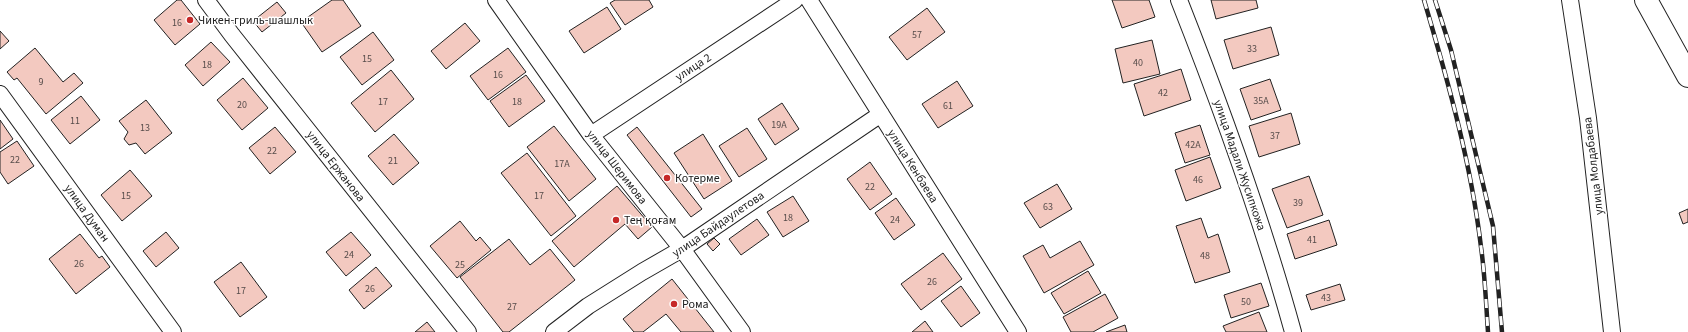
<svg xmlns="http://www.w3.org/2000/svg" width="1688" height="332" font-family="'Source Sans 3',sans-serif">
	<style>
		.building { fill: #f3c9c0; stroke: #222 }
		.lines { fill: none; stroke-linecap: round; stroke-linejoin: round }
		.minor-casing { stroke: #222; stroke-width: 18 }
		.primary-casing { stroke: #222; stroke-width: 24 }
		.minor { stroke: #fff; stroke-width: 16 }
		.primary { stroke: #fff; stroke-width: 22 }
		.rail-casing { stroke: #222; stroke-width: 4.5 }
		.rail { stroke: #fff; stroke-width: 3; stroke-dasharray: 9; stroke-linecap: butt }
		.poi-dot { fill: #c62828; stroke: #fff; stroke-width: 1.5 }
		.labels { text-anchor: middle; stroke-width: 3; stroke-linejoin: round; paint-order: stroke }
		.number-label { font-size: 10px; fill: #564c4a }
		.poi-label { font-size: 12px; fill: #222; stroke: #fff; text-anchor: start }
		.street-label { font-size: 12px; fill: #222; stroke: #fff }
	</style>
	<rect width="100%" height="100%" fill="#fff"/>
	<path class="building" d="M 177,0 L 181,0 L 200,24 L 175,45 L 154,20 Z
		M 332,0 L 343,0 L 361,26 L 322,52 L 301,22 Z
		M 615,0 L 649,0 L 653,7 L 625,25 L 610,3 Z
		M 1112,0 L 1149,0 L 1155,17 L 1122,28 Z
		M 1211,0 L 1256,0 L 1258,8 L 1216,19 Z
		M 277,2 L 286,13 L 262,32 L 253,21 Z
		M 607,7 L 621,29 L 584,53 L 569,31 Z
		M 927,8 L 945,32 L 907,60 L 889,37 Z
		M 465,23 L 480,41 L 446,69 L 431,51 Z
		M 1271,27 L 1279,55 L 1233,69 L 1224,40 Z
		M 0,31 L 9,41 L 0,49 Z
		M 373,32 L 394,60 L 362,85 L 340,57 Z
		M 1152,40 L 1160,74 L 1123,83 L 1115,49 Z
		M 211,42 L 230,62 L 203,86 L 185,65 Z
		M 35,48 L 63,82 L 74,73 L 83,83 L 46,114 L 17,78 L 14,80 L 7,72 Z
		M 508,48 L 526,72 L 488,100 L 470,76 Z
		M 1181,69 L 1191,100 L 1144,116 L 1134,84 Z
		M 391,70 L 414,99 L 375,132 L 351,103 Z
		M 526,75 L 545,101 L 509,127 L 490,101 Z
		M 243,78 L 268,108 L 242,130 L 217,100 Z
		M 1270,79 L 1281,110 L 1251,120 L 1240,89 Z
		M 957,81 L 973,106 L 938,128 L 922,104 Z
		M 81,96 L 100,120 L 70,144 L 51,120 Z
		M 146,100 L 172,133 L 145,154 L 136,143 L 129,145 L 124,139 L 128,132 L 119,121 Z
		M 782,103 L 799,129 L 775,145 L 758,119 Z
		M 1291,113 L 1300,144 L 1259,157 L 1249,126 Z
		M 0,120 L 13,139 L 0,149 Z
		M 1200,125 L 1210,155 L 1185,163 L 1175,133 Z
		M 554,126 L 596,179 L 569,201 L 527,147 Z
		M 275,127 L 296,152 L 270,174 L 249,148 Z
		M 637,127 L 702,209 L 691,217 L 627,135 Z
		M 747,128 L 767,159 L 739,177 L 719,146 Z
		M 394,134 L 419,163 L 393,185 L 368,156 Z
		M 703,134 L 732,181 L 704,199 L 674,153 Z
		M 17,141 L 34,166 L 8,184 L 0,172 L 0,152 Z
		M 527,153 L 576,216 L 551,236 L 501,173 Z
		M 1210,157 L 1221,188 L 1186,201 L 1175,170 Z
		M 870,162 L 892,194 L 870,210 L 847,179 Z
		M 130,170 L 152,196 L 122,221 L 101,195 Z
		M 1309,176 L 1323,215 L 1287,228 L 1272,189 Z
		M 1057,184 L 1072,209 L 1040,228 L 1024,203 Z
		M 617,186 L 652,227 L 638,239 L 625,224 L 574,267 L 552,241 Z
		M 793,196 L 809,221 L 783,237 L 767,212 Z
		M 896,198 L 915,225 L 894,240 L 875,213 Z
		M 1688,209 L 1688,222 L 1683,224 L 1679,213 Z
		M 1201,218 L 1208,238 L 1218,234 L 1230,272 L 1195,283 L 1176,226 Z
		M 757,219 L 769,235 L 741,255 L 729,239 Z
		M 1329,220 L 1337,245 L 1295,259 L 1287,234 Z
		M 460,221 L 476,241 L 480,237 L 491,250 L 457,278 L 430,246 Z
		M 166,232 L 179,248 L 156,267 L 143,251 Z
		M 351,232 L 371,255 L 346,276 L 326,252 Z
		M 80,234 L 99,258 L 102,256 L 110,267 L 76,294 L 49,259 Z
		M 714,238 L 720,244 L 713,251 L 707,244 Z
		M 509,239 L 530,265 L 550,249 L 575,280 L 509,332 L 503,332 L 460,277 Z
		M 1080,241 L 1094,265 L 1044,293 L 1023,256 L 1043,245 L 1050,258 Z
		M 943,253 L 962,279 L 921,310 L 901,284 Z
		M 241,262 L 267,297 L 240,317 L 214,282 Z
		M 376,267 L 392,286 L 364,309 L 349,290 Z
		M 1088,271 L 1101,293 L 1064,314 L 1051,293 Z
		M 672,279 L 714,332 L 681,332 L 666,314 L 643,332 L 634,332 L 623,319 Z
		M 1261,283 L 1269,306 L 1231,318 L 1224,295 Z
		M 1340,284 L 1345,300 L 1311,310 L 1306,295 Z
		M 961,286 L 980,313 L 961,327 L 941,301 Z
		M 1105,294 L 1118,318 L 1093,332 L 1071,332 L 1063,317 Z
		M 1259,312 L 1267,332 L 1226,332 L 1223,326 Z
		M 925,321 L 933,332 L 912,332 Z
		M 427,322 L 435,332 L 415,332 Z
		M 1125,325 L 1127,332 L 1106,332 Z"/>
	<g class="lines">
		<defs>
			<path id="minor" d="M 206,0 L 232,35 L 468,332
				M 496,0 L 591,135 L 682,249 L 742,332
				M 809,0 L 1018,332
				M 1179,0 C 1222,109 1262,219 1293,332
				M 1570,0 L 1588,118 L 1612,332
				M 0,94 L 173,332
				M 591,135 L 795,0
				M 554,332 L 588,306 L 642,272 L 682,249 L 881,114"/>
			<path id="primary" d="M 1646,0 L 1688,76"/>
		</defs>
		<use href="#minor" class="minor-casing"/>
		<use href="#primary" class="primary-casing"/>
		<use href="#minor" class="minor"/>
		<use href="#primary" class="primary"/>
		<defs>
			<path id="rail" d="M 1424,0 C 1448,81 1471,163 1481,247 C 1485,275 1486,304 1488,332
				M 1435,0 L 1451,50 L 1493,226 L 1502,332"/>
		</defs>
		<use href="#rail" class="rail-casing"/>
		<use href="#rail" class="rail"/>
	</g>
	<g class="poi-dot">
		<circle cx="190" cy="20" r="4"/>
		<circle cx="667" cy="178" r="4"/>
		<circle cx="616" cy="220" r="4"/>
		<circle cx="674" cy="304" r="4"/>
	</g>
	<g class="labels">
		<g class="number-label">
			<text x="177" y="26">16</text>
			<text x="917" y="38">57</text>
			<text x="1252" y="52">33</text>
			<text x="367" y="62">15</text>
			<text x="1138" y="66">40</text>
			<text x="207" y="68">18</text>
			<text x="498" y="78">16</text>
			<text x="41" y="85">9</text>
			<text x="1163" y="96">42</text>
			<text x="1261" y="104">35А</text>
			<text x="383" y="105">17</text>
			<text x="517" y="105">18</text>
			<text x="242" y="108">20</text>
			<text x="948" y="109">61</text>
			<text x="75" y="124">11</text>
			<text x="779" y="128">19А</text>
			<text x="145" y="131">13</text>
			<text x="1275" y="139">37</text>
			<text x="1193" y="148">42А</text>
			<text x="272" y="154">22</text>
			<text x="15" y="163">22</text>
			<text x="393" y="164">21</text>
			<text x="562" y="167">17А</text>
			<text x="1198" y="183">46</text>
			<text x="870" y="190">22</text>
			<text x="126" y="199">15</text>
			<text x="539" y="199">17</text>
			<text x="1298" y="206">39</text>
			<text x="1048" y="210">63</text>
			<text x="788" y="221">18</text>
			<text x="895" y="223">24</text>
			<text x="1312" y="243">41</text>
			<text x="349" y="258">24</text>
			<text x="1205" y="259">48</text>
			<text x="79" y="267">26</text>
			<text x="460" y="268">25</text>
			<text x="932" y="285">26</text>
			<text x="370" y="292">26</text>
			<text x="241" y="294">17</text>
			<text x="1326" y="301">43</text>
			<text x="1246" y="305">50</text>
			<text x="512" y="310">27</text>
		</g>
		<g class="poi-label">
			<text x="198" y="24">Чикен-гриль-шашлык</text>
			<text x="675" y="182">Котерме</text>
			<text x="624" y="224">Тең қоғам</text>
			<text x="682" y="308">Рома</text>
		</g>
		<g class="street-label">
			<text transform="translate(693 67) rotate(-33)" y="4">улица 2</text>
			<text transform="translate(1240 165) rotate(71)" y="4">улица Мадали Жусипкожа</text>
			<text transform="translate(336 166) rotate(52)" y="4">улица Ержанова</text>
			<text transform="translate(913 166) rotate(58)" y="4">улица Кенбаева</text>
			<text transform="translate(1593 166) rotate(-97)" y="4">улица Молдабаева</text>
			<text transform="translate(617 167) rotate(52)" y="4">улица Шеримова</text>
			<text transform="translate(87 213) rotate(54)" y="4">улица Думан</text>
			<text transform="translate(718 224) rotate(-34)" y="4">улица Байдаулетова</text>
		</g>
	</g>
</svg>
